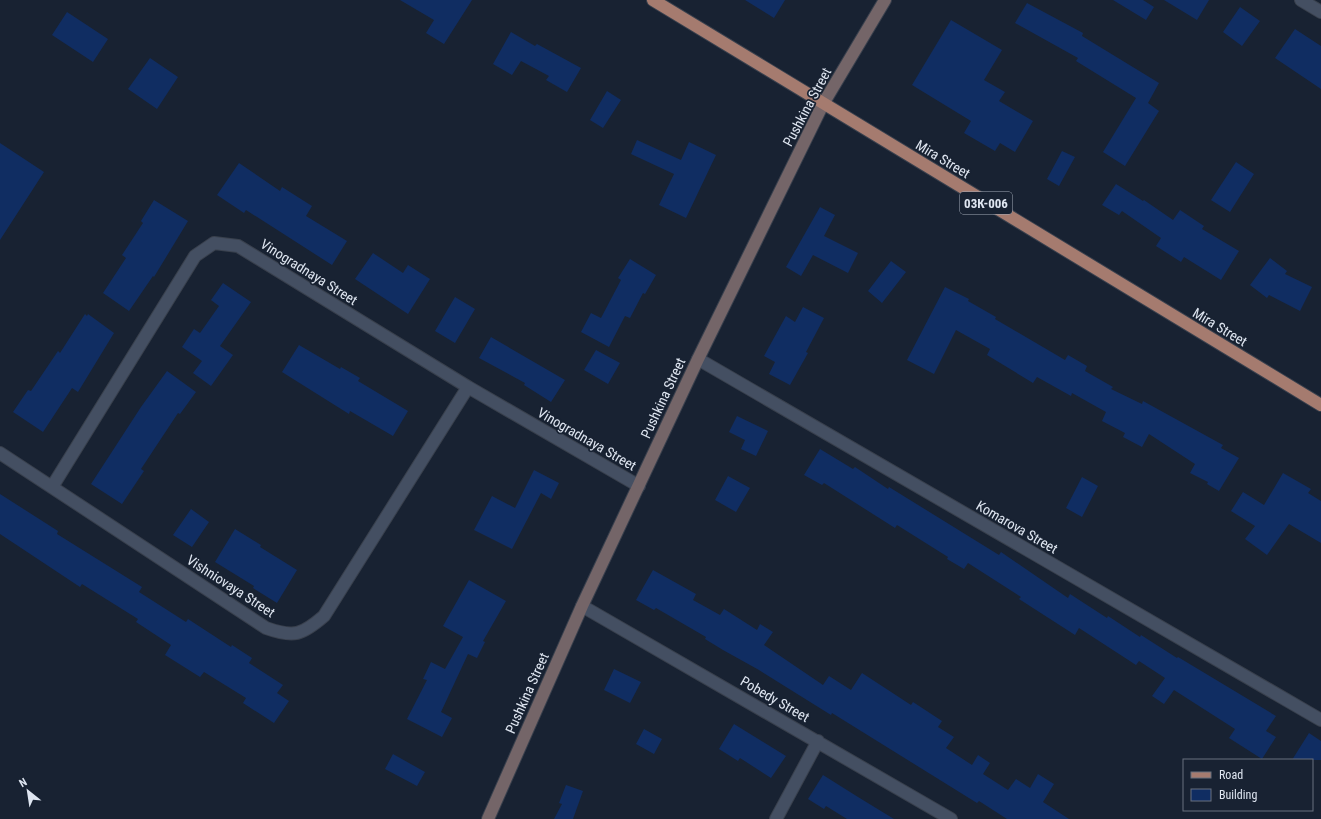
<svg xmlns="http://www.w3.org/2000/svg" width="1321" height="819" font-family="'Roboto Condensed',sans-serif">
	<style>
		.building { fill: #102d62 }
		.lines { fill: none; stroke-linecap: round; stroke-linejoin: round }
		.street-casing { stroke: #39404d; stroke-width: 14 }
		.secondary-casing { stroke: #39404d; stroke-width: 14 }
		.primary-casing { stroke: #39404d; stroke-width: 14 }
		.street { stroke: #444f62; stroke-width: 12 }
		.secondary { stroke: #746568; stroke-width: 12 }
		.primary { stroke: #a57b6f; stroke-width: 12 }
		.labels { text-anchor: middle; stroke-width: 3.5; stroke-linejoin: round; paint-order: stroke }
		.shield { fill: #182232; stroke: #a3abb8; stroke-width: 1 }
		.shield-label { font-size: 13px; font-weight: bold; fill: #dfe6f1 }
		.street-label { font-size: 14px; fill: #dfe6f1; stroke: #182232 }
	</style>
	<rect width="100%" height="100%" fill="#182232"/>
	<path class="building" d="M 400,0 L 472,0 L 444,44 L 426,33 L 434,20 Z
		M 745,0 L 785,0 L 774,18 Z
		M 1113,0 L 1143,0 L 1154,7 L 1146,20 Z
		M 1164,0 L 1209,0 L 1197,20 Z
		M 1027,3 L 1083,33 L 1082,36 L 1159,83 L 1148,103 L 1159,111 L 1125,166 L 1103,152 L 1136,98 L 1076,61 L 1078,58 L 1015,23 Z
		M 1240,7 L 1260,21 L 1242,46 L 1223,32 Z
		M 67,12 L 108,39 L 93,62 L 52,35 Z
		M 951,20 L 1002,50 L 984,80 L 1005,92 L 999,101 L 1033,121 L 1015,152 L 1000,143 L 995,151 L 964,133 L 971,121 L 912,85 Z
		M 1295,29 L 1321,46 L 1321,89 L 1275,58 Z
		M 511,32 L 535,46 L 537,44 L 581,68 L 567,92 L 546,80 L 549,76 L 521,61 L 512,75 L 493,64 Z
		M 150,58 L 178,77 L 157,109 L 128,89 Z
		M 607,91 L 621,100 L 603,128 L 590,120 Z
		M 637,140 L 681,160 L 689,142 L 716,155 L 686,218 L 659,205 L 674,174 L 631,154 Z
		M 0,143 L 44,172 L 0,240 Z
		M 1062,151 L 1075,157 L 1059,186 L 1047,179 Z
		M 1236,162 L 1254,174 L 1230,212 L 1211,200 Z
		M 239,163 L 280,191 L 282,187 L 312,206 L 306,216 L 347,241 L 332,265 L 246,210 L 244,213 L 217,195 Z
		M 1116,184 L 1143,201 L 1144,200 L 1173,220 L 1180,210 L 1204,226 L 1202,229 L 1239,251 L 1221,280 L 1184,257 L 1181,262 L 1156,246 L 1161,238 L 1122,211 L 1119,215 L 1102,205 Z
		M 154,200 L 188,221 L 154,277 L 153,276 L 129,311 L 103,293 L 126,258 L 122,255 L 143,223 L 141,221 Z
		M 820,207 L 835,215 L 824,236 L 858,253 L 848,273 L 813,255 L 801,276 L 786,267 Z
		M 373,253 L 403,273 L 408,265 L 430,279 L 408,314 L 355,279 Z
		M 1270,258 L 1287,271 L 1285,274 L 1312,287 L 1300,311 L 1269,295 L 1267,298 L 1250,285 Z
		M 630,259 L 656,275 L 645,294 L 643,293 L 630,318 L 625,316 L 609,347 L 581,332 L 591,313 L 601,318 L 621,280 L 618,278 Z
		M 891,261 L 906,272 L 882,303 L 868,291 Z
		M 223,283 L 251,302 L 220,346 L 233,355 L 211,386 L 193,373 L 202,361 L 182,347 L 194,329 L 200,333 L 219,306 L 211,300 Z
		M 945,287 L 969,299 L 968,301 L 996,317 L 995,319 L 1065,360 L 1068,355 L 1087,366 L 1085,371 L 1113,387 L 1111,389 L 1142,404 L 1143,401 L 1223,445 L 1221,448 L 1239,458 L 1219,491 L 1207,484 L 1208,482 L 1190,473 L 1195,464 L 1149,434 L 1142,447 L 1123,437 L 1125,433 L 1102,421 L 1106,412 L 1072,393 L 1071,396 L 1037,377 L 1033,383 L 987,355 L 990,349 L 956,330 L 934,374 L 907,360 Z
		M 455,297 L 475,309 L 455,343 L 435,331 Z
		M 803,307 L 824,318 L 806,352 L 808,353 L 790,385 L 769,374 L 775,362 L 764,356 L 786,316 L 795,322 Z
		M 85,314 L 87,316 L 88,314 L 114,333 L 78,392 L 72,388 L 43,432 L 13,412 L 28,390 L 31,391 L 58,351 L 60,353 Z
		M 491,337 L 565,380 L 551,402 L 524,385 L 525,383 L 479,358 Z
		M 299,345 L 340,369 L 341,367 L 360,378 L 358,381 L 408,411 L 393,436 L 350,411 L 349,414 L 282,372 Z
		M 596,350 L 620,363 L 608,384 L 584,370 Z
		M 167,371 L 196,392 L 180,414 L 178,413 L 141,469 L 144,471 L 122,504 L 91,484 L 141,407 Z
		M 737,416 L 768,431 L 756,456 L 741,449 L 745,440 L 729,432 Z
		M 820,449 L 853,469 L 855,467 L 888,489 L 889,487 L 999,555 L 1001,552 L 1068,598 L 1070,594 L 1107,618 L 1108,616 L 1140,637 L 1141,635 L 1177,658 L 1178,657 L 1276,716 L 1266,731 L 1276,737 L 1262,759 L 1229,738 L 1235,729 L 1174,690 L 1164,704 L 1152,696 L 1165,678 L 1139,661 L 1136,665 L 1079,628 L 1075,635 L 1019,599 L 1021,597 L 968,563 L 964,569 L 947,559 L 948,557 L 897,525 L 895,528 L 824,483 L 822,485 L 804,475 Z
		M 534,470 L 559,483 L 551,499 L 541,493 L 512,549 L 474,530 L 492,496 L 515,508 Z
		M 1283,473 L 1311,489 L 1308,493 L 1321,501 L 1321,543 L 1289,524 L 1267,555 L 1245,539 L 1255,526 L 1231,511 L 1243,492 L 1264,505 Z
		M 728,476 L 750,488 L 736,512 L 715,500 Z
		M 1082,477 L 1098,486 L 1082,517 L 1066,508 Z
		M 0,494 L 58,531 L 57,534 L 142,587 L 139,592 L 186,622 L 188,619 L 231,647 L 232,645 L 252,658 L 249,663 L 283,685 L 277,693 L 289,701 L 274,723 L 243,703 L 246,698 L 204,672 L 200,677 L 165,655 L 171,645 L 136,622 L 138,619 L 82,584 L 80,587 L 0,534 Z
		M 191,509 L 209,522 L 192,547 L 173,535 Z
		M 235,529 L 261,545 L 260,547 L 297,570 L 277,603 L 253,588 L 254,586 L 215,562 Z
		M 653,570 L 696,594 L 693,600 L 720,615 L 724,609 L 757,630 L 760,624 L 773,632 L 764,645 L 823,685 L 829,676 L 851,690 L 862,673 L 911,705 L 913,702 L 942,721 L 938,727 L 954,737 L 946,748 L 972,765 L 978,755 L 990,763 L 983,774 L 1008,790 L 1016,779 L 1030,788 L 1038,774 L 1054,784 L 1043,802 L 1069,819 L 1007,819 L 979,801 L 977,803 L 832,713 L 831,715 L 759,670 L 723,650 L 705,639 L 706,637 L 656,608 L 654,610 L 636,600 Z
		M 469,580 L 506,601 L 483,641 L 485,642 L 477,658 L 468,654 L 441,712 L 452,718 L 442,737 L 407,719 L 427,680 L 423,679 L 431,662 L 445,669 L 463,637 L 443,626 Z
		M 614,669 L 641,682 L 630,703 L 604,690 Z
		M 734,724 L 786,756 L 771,778 L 740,758 L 738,761 L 719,749 Z
		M 644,729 L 662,739 L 654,754 L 636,744 Z
		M 1309,733 L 1321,741 L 1321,760 L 1292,760 Z
		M 393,754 L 425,772 L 417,786 L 385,769 Z
		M 823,775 L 858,797 L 894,819 L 847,819 L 826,806 L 824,809 L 808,799 Z
		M 566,785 L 583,791 L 573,819 L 554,819 L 562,804 L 559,803 Z"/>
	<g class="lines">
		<defs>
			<path id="street" d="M 1301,0 L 1321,12
				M 698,359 L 1321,720
				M 0,453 L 266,628 C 294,638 302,635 324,616 L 468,387
				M 52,487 L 195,256 L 214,243 L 238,246 L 468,387 L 639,486
				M 582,606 L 951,819
				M 776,819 L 818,741"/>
			<path id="secondary" d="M 488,819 L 582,606 L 698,359 L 823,104 L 885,0"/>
			<path id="primary" d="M 653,0 L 1321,405"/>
		</defs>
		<use href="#street" class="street-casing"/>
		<use href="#secondary" class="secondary-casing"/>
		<use href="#primary" class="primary-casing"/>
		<use href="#street" class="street"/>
		<use href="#secondary" class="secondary"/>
		<use href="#primary" class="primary"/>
	</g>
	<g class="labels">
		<rect class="shield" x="960" y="192" width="52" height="22" rx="3"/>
		<g class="shield-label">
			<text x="986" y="208">03К-006</text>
		</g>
		<g class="street-label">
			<text transform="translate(807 107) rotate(-62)" y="5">Pushkina Street</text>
			<text transform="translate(943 159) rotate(31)" y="5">Mira Street</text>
			<text transform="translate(309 272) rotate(32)" y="5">Vinogradnaya Street</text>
			<text transform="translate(1220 327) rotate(31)" y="5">Mira Street</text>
			<text transform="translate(663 398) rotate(-65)" y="5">Pushkina Street</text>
			<text transform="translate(587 439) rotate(30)" y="5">Vinogradnaya Street</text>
			<text transform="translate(1017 527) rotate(30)" y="5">Komarova Street</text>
			<text transform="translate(231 586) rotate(33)" y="5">Vishniovaya Street</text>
			<text transform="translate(527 693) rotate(-66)" y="5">Pushkina Street</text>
			<text transform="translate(775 699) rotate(30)" y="5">Pobedy Street</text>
		</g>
	</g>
	<rect x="1183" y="759" width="130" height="52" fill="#182232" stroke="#68707e"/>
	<rect x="1191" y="772" width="20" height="6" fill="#a57b6f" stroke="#68707e"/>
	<text x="1219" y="779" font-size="12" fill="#dfe6f1">Road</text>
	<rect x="1191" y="789" width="20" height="12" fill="#102d62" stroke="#68707e"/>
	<text x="1219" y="799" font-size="12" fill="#dfe6f1">Building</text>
	<g transform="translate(28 791) rotate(330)" stroke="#182232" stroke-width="3" paint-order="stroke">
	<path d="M0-3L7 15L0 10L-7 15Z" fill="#dfe6f1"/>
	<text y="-6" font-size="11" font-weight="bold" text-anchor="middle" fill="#dfe6f1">N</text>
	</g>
</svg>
